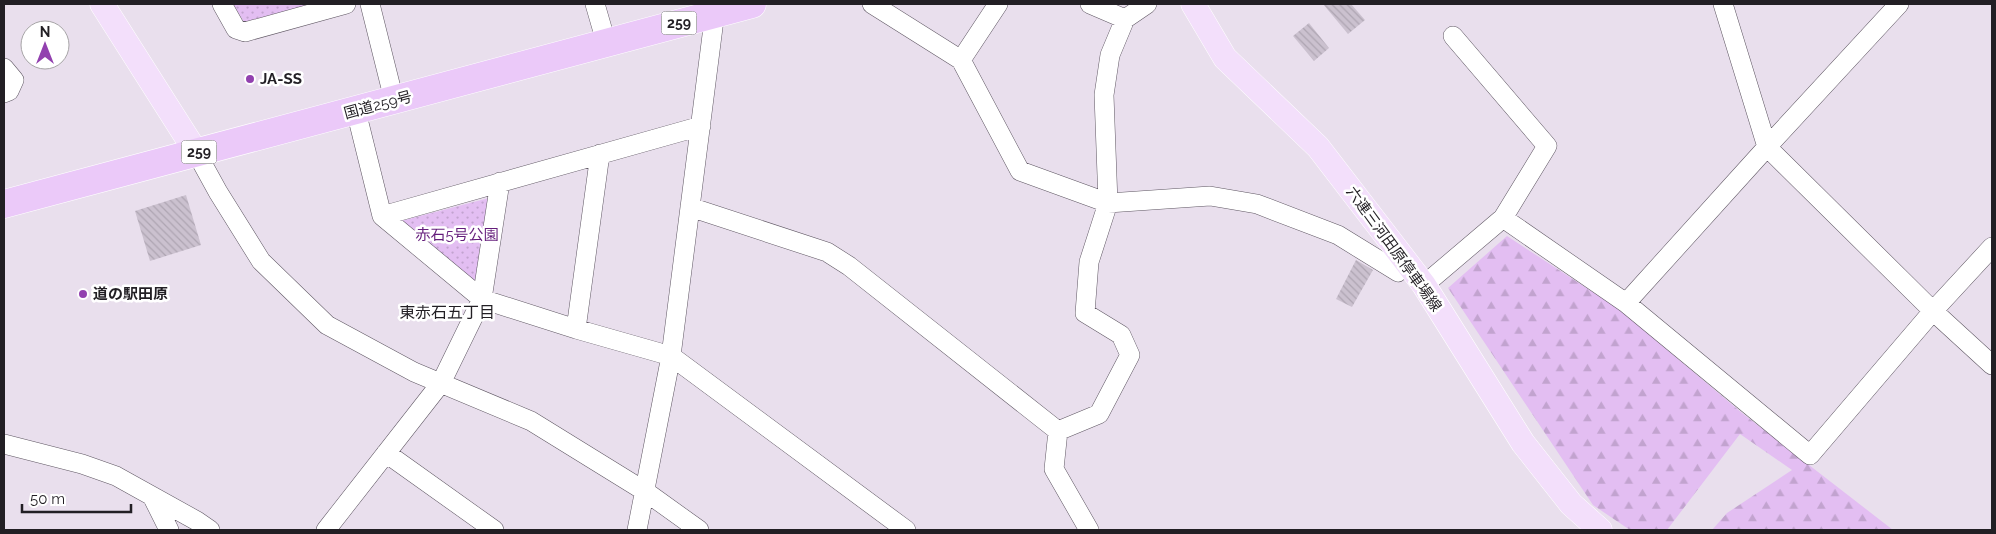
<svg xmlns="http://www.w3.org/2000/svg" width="1996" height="534" font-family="Raleway,'Noto Sans JP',sans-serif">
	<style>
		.forest { fill: url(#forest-firs) }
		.park { fill: url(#park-dots) }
		.building { fill: url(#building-back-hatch) }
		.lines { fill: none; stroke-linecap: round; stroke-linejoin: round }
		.minor-casing { stroke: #5f5763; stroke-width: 20 }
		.major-casing { stroke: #fff; stroke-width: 25 }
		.highway-casing { stroke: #fff; stroke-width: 29 }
		.minor { stroke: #fff; stroke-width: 19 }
		.major { stroke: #f3dffb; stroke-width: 24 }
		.highway { stroke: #ebc9f9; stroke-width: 28 }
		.poi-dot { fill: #9240af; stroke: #fff; stroke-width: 2 }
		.labels { text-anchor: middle; stroke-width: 5; stroke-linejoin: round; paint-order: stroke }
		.shield { fill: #fff; stroke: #646266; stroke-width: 1 }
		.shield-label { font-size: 14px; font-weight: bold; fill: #221f24 }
		.poi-label { font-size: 15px; font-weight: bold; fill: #221f24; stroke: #fff; text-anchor: start }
		.street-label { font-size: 15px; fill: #221f24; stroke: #fff }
		.park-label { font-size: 15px; fill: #641d7b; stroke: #fff }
		.neighbourhood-label { font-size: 16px; fill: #221f24; stroke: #fff }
	</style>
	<defs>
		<pattern id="forest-firs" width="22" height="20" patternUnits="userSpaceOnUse" patternTransform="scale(1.25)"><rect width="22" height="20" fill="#e3bef2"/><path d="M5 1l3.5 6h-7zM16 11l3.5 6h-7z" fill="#c2a3cf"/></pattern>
		<pattern id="park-dots" width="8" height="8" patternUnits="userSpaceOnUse" patternTransform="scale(1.25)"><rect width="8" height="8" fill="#e3bef2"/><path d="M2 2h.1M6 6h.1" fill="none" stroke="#c2a3cf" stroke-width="1.8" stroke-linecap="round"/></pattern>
		<pattern id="building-back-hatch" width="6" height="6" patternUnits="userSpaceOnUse" patternTransform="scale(1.25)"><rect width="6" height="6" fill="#cbc1cf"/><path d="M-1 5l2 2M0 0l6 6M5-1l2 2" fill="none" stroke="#aea5b2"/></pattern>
	</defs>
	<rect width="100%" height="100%" fill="#e9dfed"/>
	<path class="forest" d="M 1507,236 L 1620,310 L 1742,413 L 1893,530 L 1712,530 L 1727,513 L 1792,470 L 1740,434 L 1667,530 L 1630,530 L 1593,505 L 1448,288 Z"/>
	<path class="park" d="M 233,4 L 314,4 L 244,22 Z
		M 489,198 L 480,290 L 397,222 Z"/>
	<path class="building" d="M 1323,4 L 1351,4 L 1365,20 L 1348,34 Z
		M 1309,23 L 1329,48 L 1314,61 L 1293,36 Z
		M 186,195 L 201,245 L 150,261 L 135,211 Z
		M 1356,260 L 1373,270 L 1352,307 L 1336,299 Z"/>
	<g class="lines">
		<defs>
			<path id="minor" d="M 222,4 L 236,29 L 245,32 L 346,4
				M 370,4 L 394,100
				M 595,4 L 606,42
				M 872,4 L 961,60 L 1020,171 L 1108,203 L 1210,196 L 1257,204 L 1338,235 L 1398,272 L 1408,263
				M 1090,4 L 1125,19
				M 1723,4 L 1767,147 L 1933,311 L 1992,365
				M 1453,36 L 1547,146 L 1503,218
				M 961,60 L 998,4
				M 4,68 L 14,80 L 9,91 L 4,93
				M 356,111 L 382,216 L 482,299 L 576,329 L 671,356 L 906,530
				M 196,152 L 218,192 L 261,261 L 327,325 L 414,372 L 531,421 L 646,492 L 699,530
				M 690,207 L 827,252 L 849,266 L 1058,431
				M 382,216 L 701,126
				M 1424,285 L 1503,218 L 1626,303 L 1810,455 L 1933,311 L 1992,247
				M 1626,303 L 1767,147 L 1899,4
				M 576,329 L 600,154
				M 1058,431 L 1099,414 L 1130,355 L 1121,335 L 1085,313 L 1089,262 L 1108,203 L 1104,95 L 1110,55 L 1125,19 L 1147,4
				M 1058,431 L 1054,469 L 1089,530
				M 4,444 L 82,464 L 116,476 L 197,521 L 210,530
				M 386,453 L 494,530
				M 153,498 L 169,530
				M 326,530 L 441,383 L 482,299 L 500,182
				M 637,530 L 671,356 L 716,4"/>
			<path id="major" d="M 102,4 L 196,152
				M 1193,4 L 1225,58 L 1318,147 L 1424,285 L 1523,443 L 1571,504 L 1600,530"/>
			<path id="highway" d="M 4,204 L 752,4"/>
		</defs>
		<use href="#minor" class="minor-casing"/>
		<use href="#major" class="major-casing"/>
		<use href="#highway" class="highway-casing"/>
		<use href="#minor" class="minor"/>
		<use href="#major" class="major"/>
		<use href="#highway" class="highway"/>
	</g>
	<g class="poi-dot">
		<circle cx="250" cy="79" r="5"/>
		<circle cx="83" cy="294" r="5"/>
	</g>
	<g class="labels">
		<g class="shield">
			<rect x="661.5" y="11.5" width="35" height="23" rx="4"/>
			<rect x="181.5" y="140.5" width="35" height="23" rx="4"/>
		</g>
		<g class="shield-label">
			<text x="679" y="28">259</text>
			<text x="199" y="157">259</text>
		</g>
		<g class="poi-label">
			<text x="260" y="84">JA-SS</text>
			<text x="93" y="299">道の駅田原</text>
		</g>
		<g class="street-label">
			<text transform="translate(378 105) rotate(-15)" y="5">国道259号</text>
			<text transform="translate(1394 249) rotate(54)" y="5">六連三河田原停車場線</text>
		</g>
		<g class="park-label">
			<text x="457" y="240">赤石5号公園</text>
		</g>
		<g class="neighbourhood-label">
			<text x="447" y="318">東赤石五丁目</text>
		</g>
	</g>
	<rect width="1996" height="534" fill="none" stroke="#221f24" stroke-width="10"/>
	<g transform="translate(45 45)"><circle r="24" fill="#ffffff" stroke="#a7a5a7"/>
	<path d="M0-4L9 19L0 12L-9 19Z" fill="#9240af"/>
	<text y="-8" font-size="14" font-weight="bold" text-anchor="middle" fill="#221f24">N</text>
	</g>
	<path d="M22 504v8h109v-8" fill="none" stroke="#221f24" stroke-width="2.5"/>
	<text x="30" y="504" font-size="15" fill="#221f24" stroke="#ffffff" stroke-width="4" paint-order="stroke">50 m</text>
</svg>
